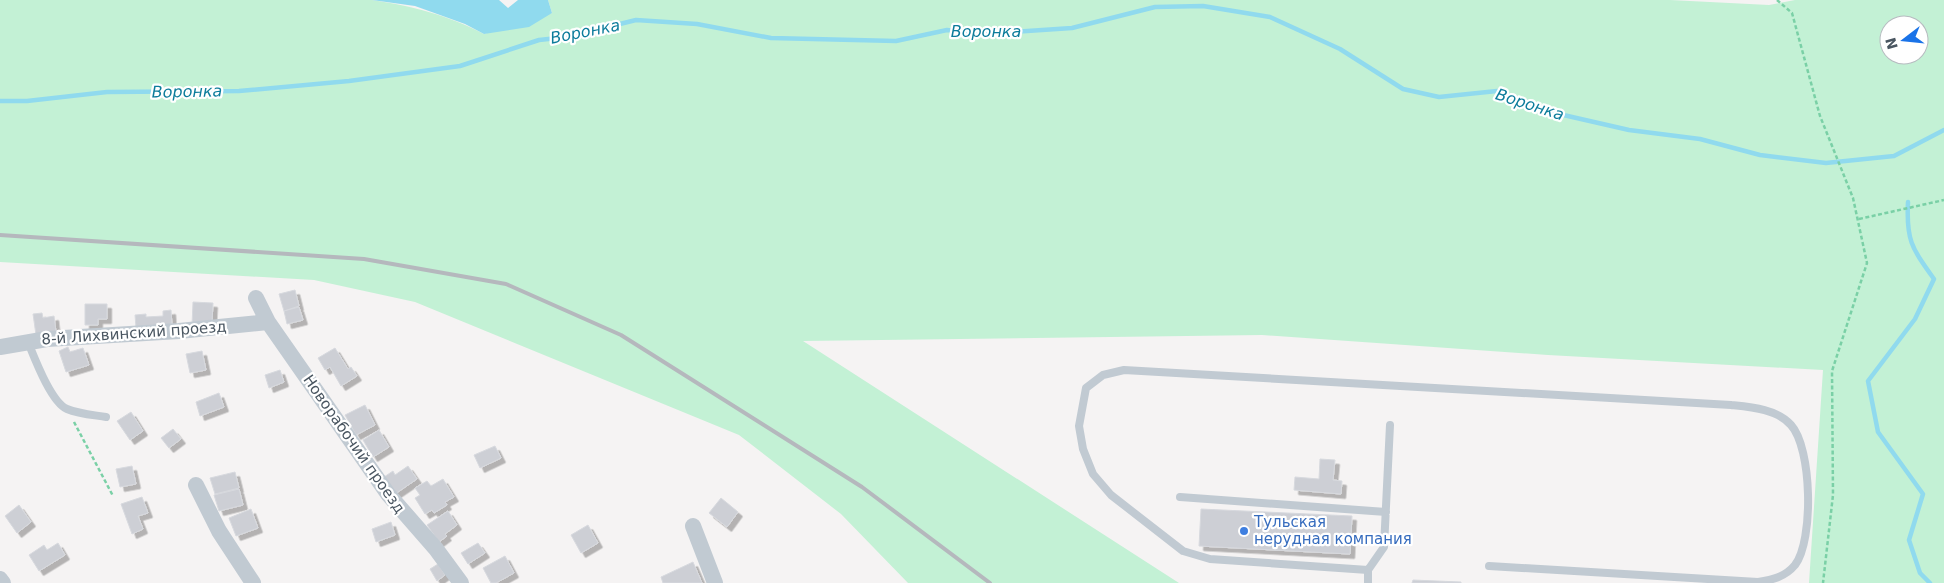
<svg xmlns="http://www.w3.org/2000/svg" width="1944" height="583" font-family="'DejaVu Sans',sans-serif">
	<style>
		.green { fill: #c3f1d5; fill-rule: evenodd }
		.water { fill: #90daee }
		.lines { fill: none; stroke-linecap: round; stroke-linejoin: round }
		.stream { stroke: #90daee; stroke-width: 4.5 }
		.building { fill: #cdcfd5; stroke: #d7d9de; filter: url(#shadow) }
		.path { stroke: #7ad0a6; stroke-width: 2.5; stroke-dasharray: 4 2.5; stroke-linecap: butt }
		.service { stroke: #c1cad2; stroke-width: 8 }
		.minor { stroke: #c1cad2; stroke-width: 16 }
		.rail { stroke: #b5b8bd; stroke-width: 4 }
		.shop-dot { fill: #3f7fe0; stroke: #fff; stroke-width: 2 }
		.labels { text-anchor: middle; stroke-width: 4.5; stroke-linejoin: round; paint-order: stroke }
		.street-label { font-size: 15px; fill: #4a5661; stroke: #fff }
		.shop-label { font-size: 15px; fill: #366cbe; stroke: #fff; text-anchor: start }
		.water-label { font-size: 16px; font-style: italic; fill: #0c7c9b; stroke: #fff }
	</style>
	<defs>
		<filter id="shadow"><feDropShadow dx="4.5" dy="4.5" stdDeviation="0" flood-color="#0004"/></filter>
	</defs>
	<rect width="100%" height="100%" fill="#f5f3f3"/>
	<path class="green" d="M 0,0 L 372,0 C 413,6 447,15 484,34 L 552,13 L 548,0 L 1670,0 L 1769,5 L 1795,0 L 1944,0 L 1944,583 L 1809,583 L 1823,370 L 1548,355 L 1262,335 L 803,341 L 1179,583 L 908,583 L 841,514 L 739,435 L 415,302 L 314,280 L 0,262 ZM 1889,25 L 1919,25 L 1919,55 L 1889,55 Z"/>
	<path class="water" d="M 372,0 L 499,0 L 508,8 L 518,0 L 548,0 L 552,13 L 529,27 L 484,34 L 465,24 L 415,6 Z"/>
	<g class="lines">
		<path class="stream" d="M 0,101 L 27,101 L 107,92 L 239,91 L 349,81 L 460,66 L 539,40 L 567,37 L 636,20 L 697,24 L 771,38 L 896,41 L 947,30 L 984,34 L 1072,28 L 1155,7 L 1203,6 L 1270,17 L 1340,49 L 1403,89 L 1439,97 L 1497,91 L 1559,114 L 1629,130 L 1700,139 L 1760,155 L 1826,163 L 1894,156 L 1944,130
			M 1908,202 C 1906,241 1912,248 1934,279 L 1915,319 L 1868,381 L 1878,432 L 1923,494 L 1909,540 L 1920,573 L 1930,583"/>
	</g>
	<path class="building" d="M 295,290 L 299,306 L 284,311 L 279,294 Z
		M 193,302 L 213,303 L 212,321 L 192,325 Z
		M 85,304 L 107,304 L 107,319 L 98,319 L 98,325 L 85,325 Z
		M 299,307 L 303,320 L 287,324 L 284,311 Z
		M 171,310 L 172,326 L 136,328 L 135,315 L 146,314 L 146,317 L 163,316 L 163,311 Z
		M 42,313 L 43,318 L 54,316 L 56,332 L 36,335 L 33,314 Z
		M 68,347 L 70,352 L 83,348 L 89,365 L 66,372 L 59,351 Z
		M 335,348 L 348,369 L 351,367 L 357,376 L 341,386 L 330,367 L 325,370 L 318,358 Z
		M 202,351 L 206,370 L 190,373 L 186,354 Z
		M 280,370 L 284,382 L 269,388 L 265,375 Z
		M 219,393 L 224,407 L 200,416 L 196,402 Z
		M 365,405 L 375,425 L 356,435 L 345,415 Z
		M 131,412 L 143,431 L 130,440 L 117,421 Z
		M 173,429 L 181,439 L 169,448 L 161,438 Z
		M 379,430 L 389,447 L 373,457 L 363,440 Z
		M 495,446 L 501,458 L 480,468 L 474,455 Z
		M 1320,459 L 1335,460 L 1333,480 L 1342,481 L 1341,494 L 1294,490 L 1295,477 L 1319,479 Z
		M 132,466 L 136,484 L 120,487 L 116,469 Z
		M 408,466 L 417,479 L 395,494 L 384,477 L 393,471 L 395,475 Z
		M 235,472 L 239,488 L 215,494 L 210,478 Z
		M 443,479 L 454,497 L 445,502 L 447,505 L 434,513 L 432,510 L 425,514 L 415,498 L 420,495 L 415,488 L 427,481 L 431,486 Z
		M 239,489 L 243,505 L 219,511 L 214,495 Z
		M 142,497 L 148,513 L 138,516 L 143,529 L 132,534 L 121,504 Z
		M 721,498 L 738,512 L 727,527 L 709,513 Z
		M 19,505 L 31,522 L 17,533 L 5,516 Z
		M 251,509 L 258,528 L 236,536 L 229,518 Z
		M 1201,509 L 1352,516 L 1350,554 L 1199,546 Z
		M 448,511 L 457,525 L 445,534 L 447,536 L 439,542 L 427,525 Z
		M 391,522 L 395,535 L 376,542 L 372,529 Z
		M 588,525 L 598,543 L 581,553 L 571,535 Z
		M 58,543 L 65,555 L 39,571 L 29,555 L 44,545 L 47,550 Z
		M 478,543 L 485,553 L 468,564 L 461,553 Z
		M 505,556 L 514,573 L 496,583 L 491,583 L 483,568 Z
		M 693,562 L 702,583 L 663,583 L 661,577 Z
		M 438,564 L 445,575 L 437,581 L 430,569 Z
		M 1413,580 L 1461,582 L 1461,583 L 1412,583 Z"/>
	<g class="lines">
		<path class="path" d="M 1777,0 L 1792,13 L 1820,116 L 1853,198 L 1867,263 L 1832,371 L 1833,495 L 1823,583
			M 1859,219 L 1944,200
			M 74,422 L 113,496"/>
		<path class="service" d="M 28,342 C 35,359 51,402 67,409 C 79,414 94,415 106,417
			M 1180,497 L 1386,512
			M 1368,570 L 1384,547 L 1390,425
			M 1368,583 L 1368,570 L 1210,559 L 1183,551 L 1111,495 L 1093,474 L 1083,449 L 1079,426 L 1086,388 L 1103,375 L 1124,370 L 1731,405 C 1750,407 1777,409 1791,425 C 1812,448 1814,540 1795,565 C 1785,577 1772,580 1758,582 L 1489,566"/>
		<path class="minor" d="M 256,298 L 268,322 L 388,494 L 436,549 L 461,583
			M 0,347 L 47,339 L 179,331 L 268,322
			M 196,485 L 219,531 L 253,583
			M 693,526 L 715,583
			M 0,579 L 3,583"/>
		<path class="rail" d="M 0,235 L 364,259 L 506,284 L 621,335 L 862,487 L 990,583"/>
	</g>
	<circle class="shop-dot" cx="1244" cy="531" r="5"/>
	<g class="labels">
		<g class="street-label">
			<text transform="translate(134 333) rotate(-4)" y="5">8-й Лихвинский проезд</text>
			<text transform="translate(354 444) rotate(55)" y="5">Новорабочий проезд</text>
		</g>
		<g class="shop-label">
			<text x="1254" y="527">Тульская<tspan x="1254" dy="17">нерудная компания</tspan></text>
		</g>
		<g class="water-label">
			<text transform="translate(585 31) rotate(-11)" y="6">Воронка</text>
			<text x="986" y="37">Воронка</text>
			<text transform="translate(187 91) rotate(-1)" y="6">Воронка</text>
			<text transform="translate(1530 104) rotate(18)" y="6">Воронка</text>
		</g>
	</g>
	<g transform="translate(1904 40) rotate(254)"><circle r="24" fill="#ffffff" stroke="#b7bbc0"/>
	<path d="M0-4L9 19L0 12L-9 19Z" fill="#1a73e8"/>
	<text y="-8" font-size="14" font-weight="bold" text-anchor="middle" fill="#4a5661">N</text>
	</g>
</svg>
